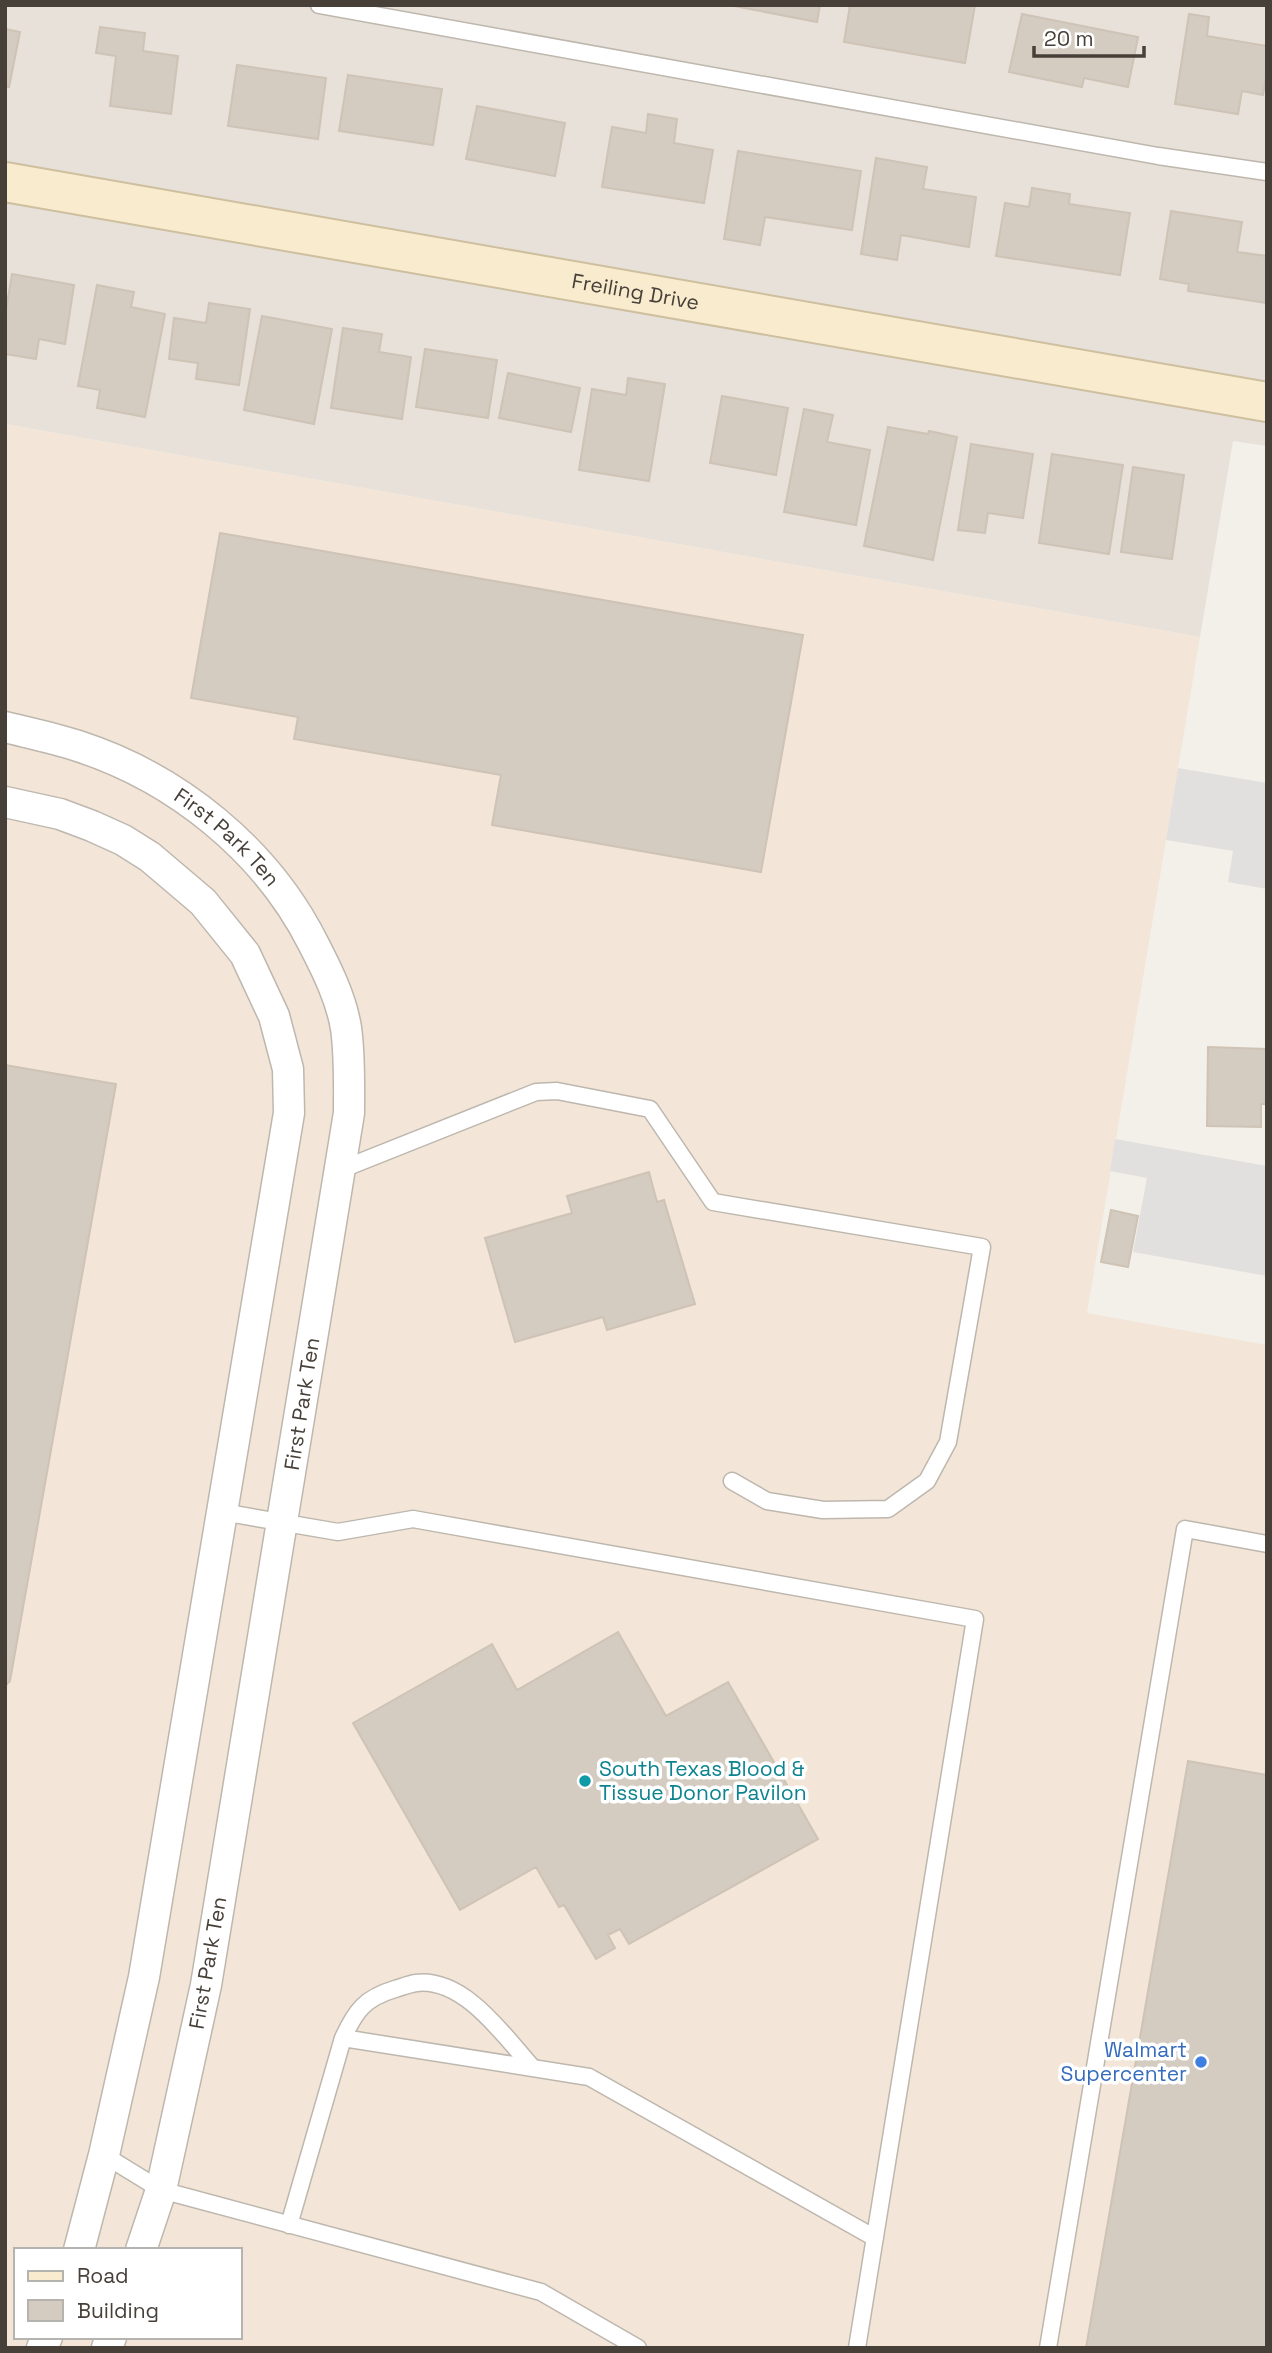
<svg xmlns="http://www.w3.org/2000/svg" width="1272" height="2353" font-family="'Space Grotesk',sans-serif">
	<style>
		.residential { fill: #e7e1d9 }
		.commercial { fill: #f3e6d8; fill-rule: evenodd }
		.parking { fill: #e2e0de }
		.building { fill: #d4cbc1; stroke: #cec3b5; stroke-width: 2 }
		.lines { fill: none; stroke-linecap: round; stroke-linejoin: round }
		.lane-casing { stroke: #beb7ae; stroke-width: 19 }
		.street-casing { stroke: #beb7ae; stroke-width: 33 }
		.secondary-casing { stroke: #cebf9f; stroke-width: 42 }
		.lane { stroke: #fff; stroke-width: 16 }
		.street { stroke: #fff; stroke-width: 30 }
		.secondary { stroke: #f9ecce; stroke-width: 38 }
		.culture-dot { fill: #0f9aa8; stroke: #fff; stroke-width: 2.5 }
		.shop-dot { fill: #3f7fe0; stroke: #fff; stroke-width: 2.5 }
		.labels { text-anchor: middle; stroke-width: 7; stroke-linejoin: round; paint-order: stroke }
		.street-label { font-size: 21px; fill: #474039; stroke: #fff }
		.culture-label { font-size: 21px; fill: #0d838f; stroke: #fff; text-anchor: start }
		.shop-label { font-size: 21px; fill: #366cbe; stroke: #fff; text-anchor: end }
	</style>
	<rect width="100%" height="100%" fill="#f3f0ea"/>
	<path class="residential" d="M 5,5 L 1267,5 L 1267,446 L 1233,441 L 1200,637 L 5,424 Z"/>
	<path class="commercial" d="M 5,424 L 1200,637 L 1087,1313 L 1267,1345 L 1267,2348 L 5,2348 ZM 16,2250 L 240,2250 L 240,2337 L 16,2337 Z"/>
	<path class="parking" d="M 1178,768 L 1267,783 L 1267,889 L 1228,882 L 1233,851 L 1166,840 Z
		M 1115,1139 L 1267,1166 L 1267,1276 L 1133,1252 L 1147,1178 L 1110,1171 Z"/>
	<path class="building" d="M 729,5 L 820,5 L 817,22 Z
		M 850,5 L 975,5 L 965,63 L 844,42 Z
		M 1022,14 L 1138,37 L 1128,87 L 1084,78 L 1082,87 L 1009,72 Z
		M 1189,14 L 1209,17 L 1207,36 L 1267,46 L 1267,72 L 1263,95 L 1242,91 L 1238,114 L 1175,104 Z
		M 100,27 L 145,33 L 143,51 L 178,56 L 171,114 L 110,106 L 116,56 L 96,53 Z
		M 5,29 L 20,32 L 9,87 L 5,86 Z
		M 237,65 L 326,78 L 318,139 L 228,126 Z
		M 348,75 L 442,89 L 433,145 L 339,131 Z
		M 477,106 L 565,123 L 555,176 L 466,159 Z
		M 648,114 L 677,119 L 674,143 L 713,150 L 704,203 L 602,187 L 612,127 L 646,133 Z
		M 738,151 L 861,171 L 852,230 L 765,217 L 760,245 L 724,239 Z
		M 876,158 L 927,167 L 923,189 L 976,197 L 969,247 L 901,235 L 897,260 L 861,254 Z
		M 1032,188 L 1070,194 L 1069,204 L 1130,213 L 1120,275 L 996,256 L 1005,203 L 1029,207 Z
		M 1171,211 L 1242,222 L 1237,252 L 1267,256 L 1267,303 L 1188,291 L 1189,284 L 1160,279 Z
		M 12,274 L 74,285 L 65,344 L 39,339 L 36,359 L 5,354 L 5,316 Z
		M 97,285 L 134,292 L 131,307 L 165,314 L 145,417 L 97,408 L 100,390 L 78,386 Z
		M 209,303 L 250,309 L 239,385 L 196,379 L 198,363 L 169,359 L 174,318 L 206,323 Z
		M 262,316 L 332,329 L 314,424 L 244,410 Z
		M 343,328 L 382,334 L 379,352 L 411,357 L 402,419 L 331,408 Z
		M 425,349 L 497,360 L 488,418 L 416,407 Z
		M 508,373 L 580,388 L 571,432 L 499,418 Z
		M 628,378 L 665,384 L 649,481 L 579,470 L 592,389 L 626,395 Z
		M 722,396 L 788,408 L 776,475 L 710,463 Z
		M 804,409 L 833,415 L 827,442 L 870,450 L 856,525 L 784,512 Z
		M 888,427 L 928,434 L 929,431 L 957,437 L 933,560 L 864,546 Z
		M 971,444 L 1033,454 L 1023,518 L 988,513 L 985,533 L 958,530 Z
		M 1052,454 L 1123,465 L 1109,554 L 1039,543 Z
		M 1133,467 L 1184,475 L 1172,559 L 1121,552 Z
		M 220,533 L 803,635 L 761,872 L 492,825 L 501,775 L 294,739 L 298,717 L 191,698 Z
		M 1208,1047 L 1267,1049 L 1267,1104 L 1261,1104 L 1261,1127 L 1207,1126 Z
		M 5,1065 L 116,1084 L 10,1681 L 5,1686 Z
		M 649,1172 L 657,1202 L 664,1200 L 695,1304 L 607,1330 L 603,1317 L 515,1342 L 485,1238 L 572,1213 L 567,1196 Z
		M 1111,1210 L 1138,1216 L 1128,1267 L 1101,1262 Z
		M 618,1632 L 666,1716 L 728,1682 L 818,1839 L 629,1944 L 620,1929 L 608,1935 L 615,1948 L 596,1959 L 564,1905 L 559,1907 L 536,1867 L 460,1910 L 353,1723 L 492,1644 L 517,1690 Z
		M 1188,1761 L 1267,1775 L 1267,2348 L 1086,2348 Z"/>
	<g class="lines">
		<defs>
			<path id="lane" d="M 319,5 L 1158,156 L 1267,172
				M 340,1170 L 536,1092 L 557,1091 L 650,1109 L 713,1202 L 982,1247 L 948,1442 L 927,1481 L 888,1509 L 823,1510 L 767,1501 L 732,1481
				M 222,1512 L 338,1532 L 413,1519 L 975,1619 L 857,2348
				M 343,2038 L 589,2077 L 875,2238
				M 104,2155 L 161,2190 L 541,2292 L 638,2348
				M 289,2225 L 343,2038 C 356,2010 365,1998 395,1989 C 402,1987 409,1984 416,1983 C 464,1977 504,2036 533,2068
				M 1048,2348 L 1185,1529 L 1267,1544"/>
			<g id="street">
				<path id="s1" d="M 5,727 C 29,733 54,738 78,746 C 177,778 266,850 313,943 C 327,970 341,998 346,1028 C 350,1056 349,1085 349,1113 L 206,1985 L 161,2190 L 141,2250"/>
				<path d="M 5,802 L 60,814 L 92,826 L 123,840 L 150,857 L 203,902 L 245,954 L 274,1016 L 288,1069 L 289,1113 L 144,1977 L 104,2155 L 79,2250"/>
				<path d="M 42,2348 L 47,2337"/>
				<path d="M 107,2348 L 111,2337"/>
			</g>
			<g id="secondary">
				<path id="s2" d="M 5,182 L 1267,402"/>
			</g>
		</defs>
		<use href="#lane" class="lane-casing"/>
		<use href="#street" class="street-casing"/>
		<use href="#secondary" class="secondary-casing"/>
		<use href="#lane" class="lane"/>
		<use href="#street" class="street"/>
		<use href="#secondary" class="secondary"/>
	</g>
	<circle class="culture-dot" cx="585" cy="1781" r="7"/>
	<circle class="shop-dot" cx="1201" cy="2062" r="7"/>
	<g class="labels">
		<g class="street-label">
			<text dy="7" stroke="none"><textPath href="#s2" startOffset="640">Freiling Drive</textPath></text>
			<text dy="7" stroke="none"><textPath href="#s1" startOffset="252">First Park Ten</textPath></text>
			<text transform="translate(302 1404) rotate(-81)" y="7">First Park Ten</text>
			<text transform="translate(208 1963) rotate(-80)" y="7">First Park Ten</text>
		</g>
		<g class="culture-label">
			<text x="599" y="1776">South Texas Blood &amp;<tspan x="599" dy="24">Tissue Donor Pavilon</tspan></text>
		</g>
		<g class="shop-label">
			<text x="1187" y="2057">Walmart<tspan x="1187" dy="24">Supercenter</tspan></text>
		</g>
	</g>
	<rect width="1272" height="2353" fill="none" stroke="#474039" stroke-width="14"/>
	<rect x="14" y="2248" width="228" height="91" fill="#ffffff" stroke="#b5b3b0" stroke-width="2"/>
	<rect x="28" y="2271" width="35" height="10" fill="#f9ecce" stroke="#b5b3b0" stroke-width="2"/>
	<text x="77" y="2283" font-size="21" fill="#474039">Road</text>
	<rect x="28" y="2300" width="35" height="21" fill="#d4cbc1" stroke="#b5b3b0" stroke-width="2"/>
	<text x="77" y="2318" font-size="21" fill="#474039">Building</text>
	<path d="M1034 46v10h110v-10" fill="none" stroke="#474039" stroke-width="3.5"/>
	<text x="1044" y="46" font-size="21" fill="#474039" stroke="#ffffff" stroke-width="5" paint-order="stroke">20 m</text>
</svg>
